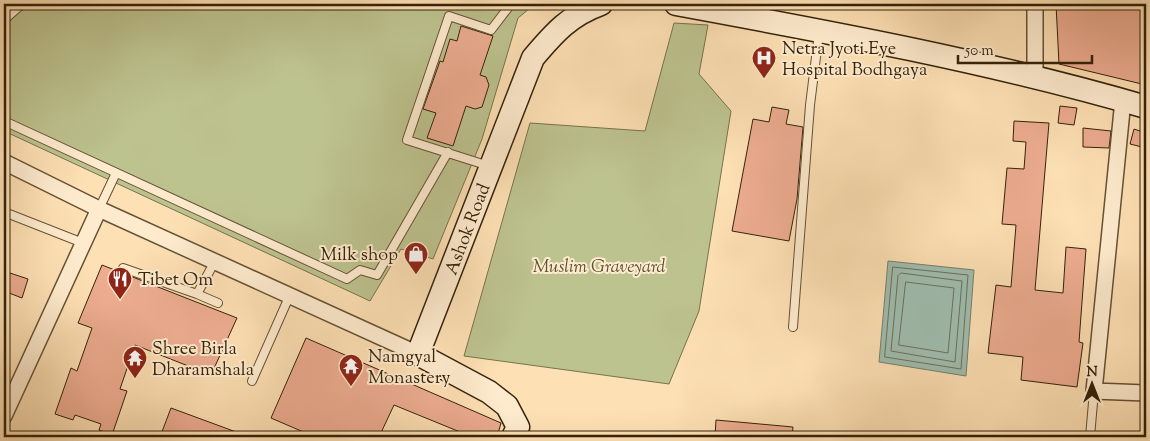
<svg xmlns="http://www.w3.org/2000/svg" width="1150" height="441" font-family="'Sorts Mill Goudy',serif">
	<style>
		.green { fill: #bdc38f; stroke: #78724c }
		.water { fill: #9fbdaf; stroke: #747f6d }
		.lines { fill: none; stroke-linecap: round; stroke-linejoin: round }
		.shore { stroke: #6a705c; stroke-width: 1 }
		.building { fill: #edac90; stroke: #34220a }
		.lane-casing { stroke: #665234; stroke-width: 10 }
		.street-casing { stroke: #665234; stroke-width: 18 }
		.secondary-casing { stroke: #34220a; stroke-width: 25 }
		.lane { stroke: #feebce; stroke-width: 8 }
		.street { stroke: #feebce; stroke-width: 15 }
		.secondary { stroke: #feebce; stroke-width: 22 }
		.labels { text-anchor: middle; stroke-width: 4; stroke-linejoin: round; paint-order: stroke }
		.poi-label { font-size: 18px; fill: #34220a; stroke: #feebce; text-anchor: start }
		.street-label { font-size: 18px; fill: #34220a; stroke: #feebce }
		.park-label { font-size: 18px; font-style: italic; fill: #5d5232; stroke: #feebce }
	</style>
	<rect width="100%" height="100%" fill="#fde0b4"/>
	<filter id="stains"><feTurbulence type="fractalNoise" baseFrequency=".004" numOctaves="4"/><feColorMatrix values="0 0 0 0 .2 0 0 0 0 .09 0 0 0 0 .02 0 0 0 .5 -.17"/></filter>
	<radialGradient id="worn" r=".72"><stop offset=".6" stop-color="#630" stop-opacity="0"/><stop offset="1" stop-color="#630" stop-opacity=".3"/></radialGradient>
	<path class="green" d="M 4,4 L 535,4 L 518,18 L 482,139 L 433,259 L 401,249 L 370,301 L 4,131 Z
		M 674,23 L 708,25 L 699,74 L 731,111 L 699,311 L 669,384 L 464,356 L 530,123 L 645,131 Z"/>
	<path class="water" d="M 888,261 L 974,270 L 966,376 L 879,362 Z"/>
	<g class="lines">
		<path class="shore" d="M 893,267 L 968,275 L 961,369 L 885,357 Z
			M 901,273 L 962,281 L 955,362 L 891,351 L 898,276 Z
			M 906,282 L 954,288 L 948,353 L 899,345 Z"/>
	</g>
	<path class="building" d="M 1056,4 L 1146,4 L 1146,85 L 1059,64 Z
		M 461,26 L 493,36 L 480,75 L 486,77 L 489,85 L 482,107 L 475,109 L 466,106 L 453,146 L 427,138 L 436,113 L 423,109 L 440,61 L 443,62 L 450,39 L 457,41 Z
		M 1060,106 L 1077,108 L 1074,125 L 1058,123 Z
		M 772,107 L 789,110 L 786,124 L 803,127 L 797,199 L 789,241 L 732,231 L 753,119 L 769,122 Z
		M 1014,121 L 1049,123 L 1035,290 L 1063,293 L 1066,247 L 1086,249 L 1079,342 L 1083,343 L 1077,387 L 1021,380 L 1023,357 L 988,353 L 996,285 L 1011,287 L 1016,225 L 1002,224 L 1007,168 L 1024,169 L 1026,142 L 1013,141 Z
		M 1083,128 L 1111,131 L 1109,148 L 1083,147 Z
		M 1134,129 L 1146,133 L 1146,148 L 1130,144 Z
		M 102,265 L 237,318 L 211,375 L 135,345 L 120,389 L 127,391 L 112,435 L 99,430 L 101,424 L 75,415 L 73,420 L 55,414 L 71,368 L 77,371 L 92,328 L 78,323 Z
		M 4,271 L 28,279 L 22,298 L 4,291 Z
		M 306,338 L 501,423 L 497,437 L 464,437 L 465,434 L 394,405 L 379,437 L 315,437 L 271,418 Z
		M 171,408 L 247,436 L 246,437 L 160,437 Z
		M 716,420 L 793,427 L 792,437 L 715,437 Z"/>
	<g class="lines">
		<defs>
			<path id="lane" d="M 4,20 L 22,4
				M 4,121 L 347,279 L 360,270 L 377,275 L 448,152
				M 489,166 L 407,140 L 449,16 L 491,30 L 511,4
				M 99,209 L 116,173
				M 4,212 L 83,243
				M 123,268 L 197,294 L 214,263
				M 197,294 L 218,303
				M 793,327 L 810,105 L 819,33
				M 252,381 L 289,297
				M 1090,437 L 1094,391"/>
			<path id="street" d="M 1035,4 L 1035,76
				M 1123,100 L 1094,391 L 1146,393
				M 4,162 L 99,209 L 418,354
				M 4,416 L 99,209"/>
			<path id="secondary" d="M 676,4 C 834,33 992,62 1146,107
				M 513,437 L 518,427 L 507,406 L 489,392 L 418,354 L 533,58 C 554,33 570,15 601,4"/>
		</defs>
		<use href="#lane" class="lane-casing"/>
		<use href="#street" class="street-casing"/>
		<use href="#secondary" class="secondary-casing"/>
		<use href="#lane" class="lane"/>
		<use href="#street" class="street"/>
		<use href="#secondary" class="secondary"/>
	</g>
	<defs>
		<symbol id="hospital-pin" viewBox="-11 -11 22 30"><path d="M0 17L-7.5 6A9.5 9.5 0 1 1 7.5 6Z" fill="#8f2418" stroke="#feebce"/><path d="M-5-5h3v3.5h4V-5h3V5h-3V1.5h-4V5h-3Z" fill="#fff"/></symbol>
		<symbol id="shop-pin" viewBox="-11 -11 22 30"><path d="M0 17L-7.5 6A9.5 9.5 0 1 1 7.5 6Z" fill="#8f2418" stroke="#feebce"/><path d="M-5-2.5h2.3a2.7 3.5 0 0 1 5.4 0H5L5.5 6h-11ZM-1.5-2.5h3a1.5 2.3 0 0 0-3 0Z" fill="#fff"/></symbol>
		<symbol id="restaurant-pin" viewBox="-11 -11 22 30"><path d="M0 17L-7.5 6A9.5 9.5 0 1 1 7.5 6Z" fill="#8f2418" stroke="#feebce"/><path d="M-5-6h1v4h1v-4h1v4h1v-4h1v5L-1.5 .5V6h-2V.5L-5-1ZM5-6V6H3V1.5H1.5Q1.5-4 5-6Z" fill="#fff"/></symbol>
		<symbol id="temple-pin" viewBox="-11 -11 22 30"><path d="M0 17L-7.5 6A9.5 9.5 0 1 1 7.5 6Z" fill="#8f2418" stroke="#feebce"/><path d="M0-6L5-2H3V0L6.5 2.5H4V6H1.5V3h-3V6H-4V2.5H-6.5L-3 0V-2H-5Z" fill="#fff"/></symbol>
	</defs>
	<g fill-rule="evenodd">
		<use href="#hospital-pin" x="750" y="44" width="28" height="38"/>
		<use href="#shop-pin" x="402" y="240" width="28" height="38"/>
		<use href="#restaurant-pin" x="106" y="265" width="28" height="38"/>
		<use href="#temple-pin" x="121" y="344" width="28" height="38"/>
		<use href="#temple-pin" x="337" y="352" width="28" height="38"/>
	</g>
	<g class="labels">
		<g class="poi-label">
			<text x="782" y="54">Netra Jyoti Eye<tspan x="782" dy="21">Hospital Bodhgaya</tspan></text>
			<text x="398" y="260" text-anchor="end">Milk shop</text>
			<text x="138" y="285">Tibet Om</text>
			<text x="152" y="354">Shree Birla<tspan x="152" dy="21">Dharamshala</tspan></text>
			<text x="368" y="362">Namgyal<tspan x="368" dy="21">Monastery</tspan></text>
		</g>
		<g class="street-label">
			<text transform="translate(467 229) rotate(-69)" y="6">Ashok Road</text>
		</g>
		<g class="park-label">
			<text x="599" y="272">Muslim Graveyard</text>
		</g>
	</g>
	<rect width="1150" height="441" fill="none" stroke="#fde0b4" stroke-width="20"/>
	<rect x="5" y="5" width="1140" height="431" fill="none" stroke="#34220a" stroke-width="2.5"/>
	<rect x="10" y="10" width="1130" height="421" fill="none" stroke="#34220a"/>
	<g transform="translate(1092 384)" stroke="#feebce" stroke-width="4" paint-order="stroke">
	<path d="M0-4L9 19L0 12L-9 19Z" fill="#34220a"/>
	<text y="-8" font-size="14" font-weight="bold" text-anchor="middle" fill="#34220a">N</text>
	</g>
	<path d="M958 55v8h134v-8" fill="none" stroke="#34220a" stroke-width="2.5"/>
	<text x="965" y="55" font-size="15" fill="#34220a" stroke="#feebce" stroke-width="4" paint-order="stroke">50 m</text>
	<rect width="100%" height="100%" filter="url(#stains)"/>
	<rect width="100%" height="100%" fill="url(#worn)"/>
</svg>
